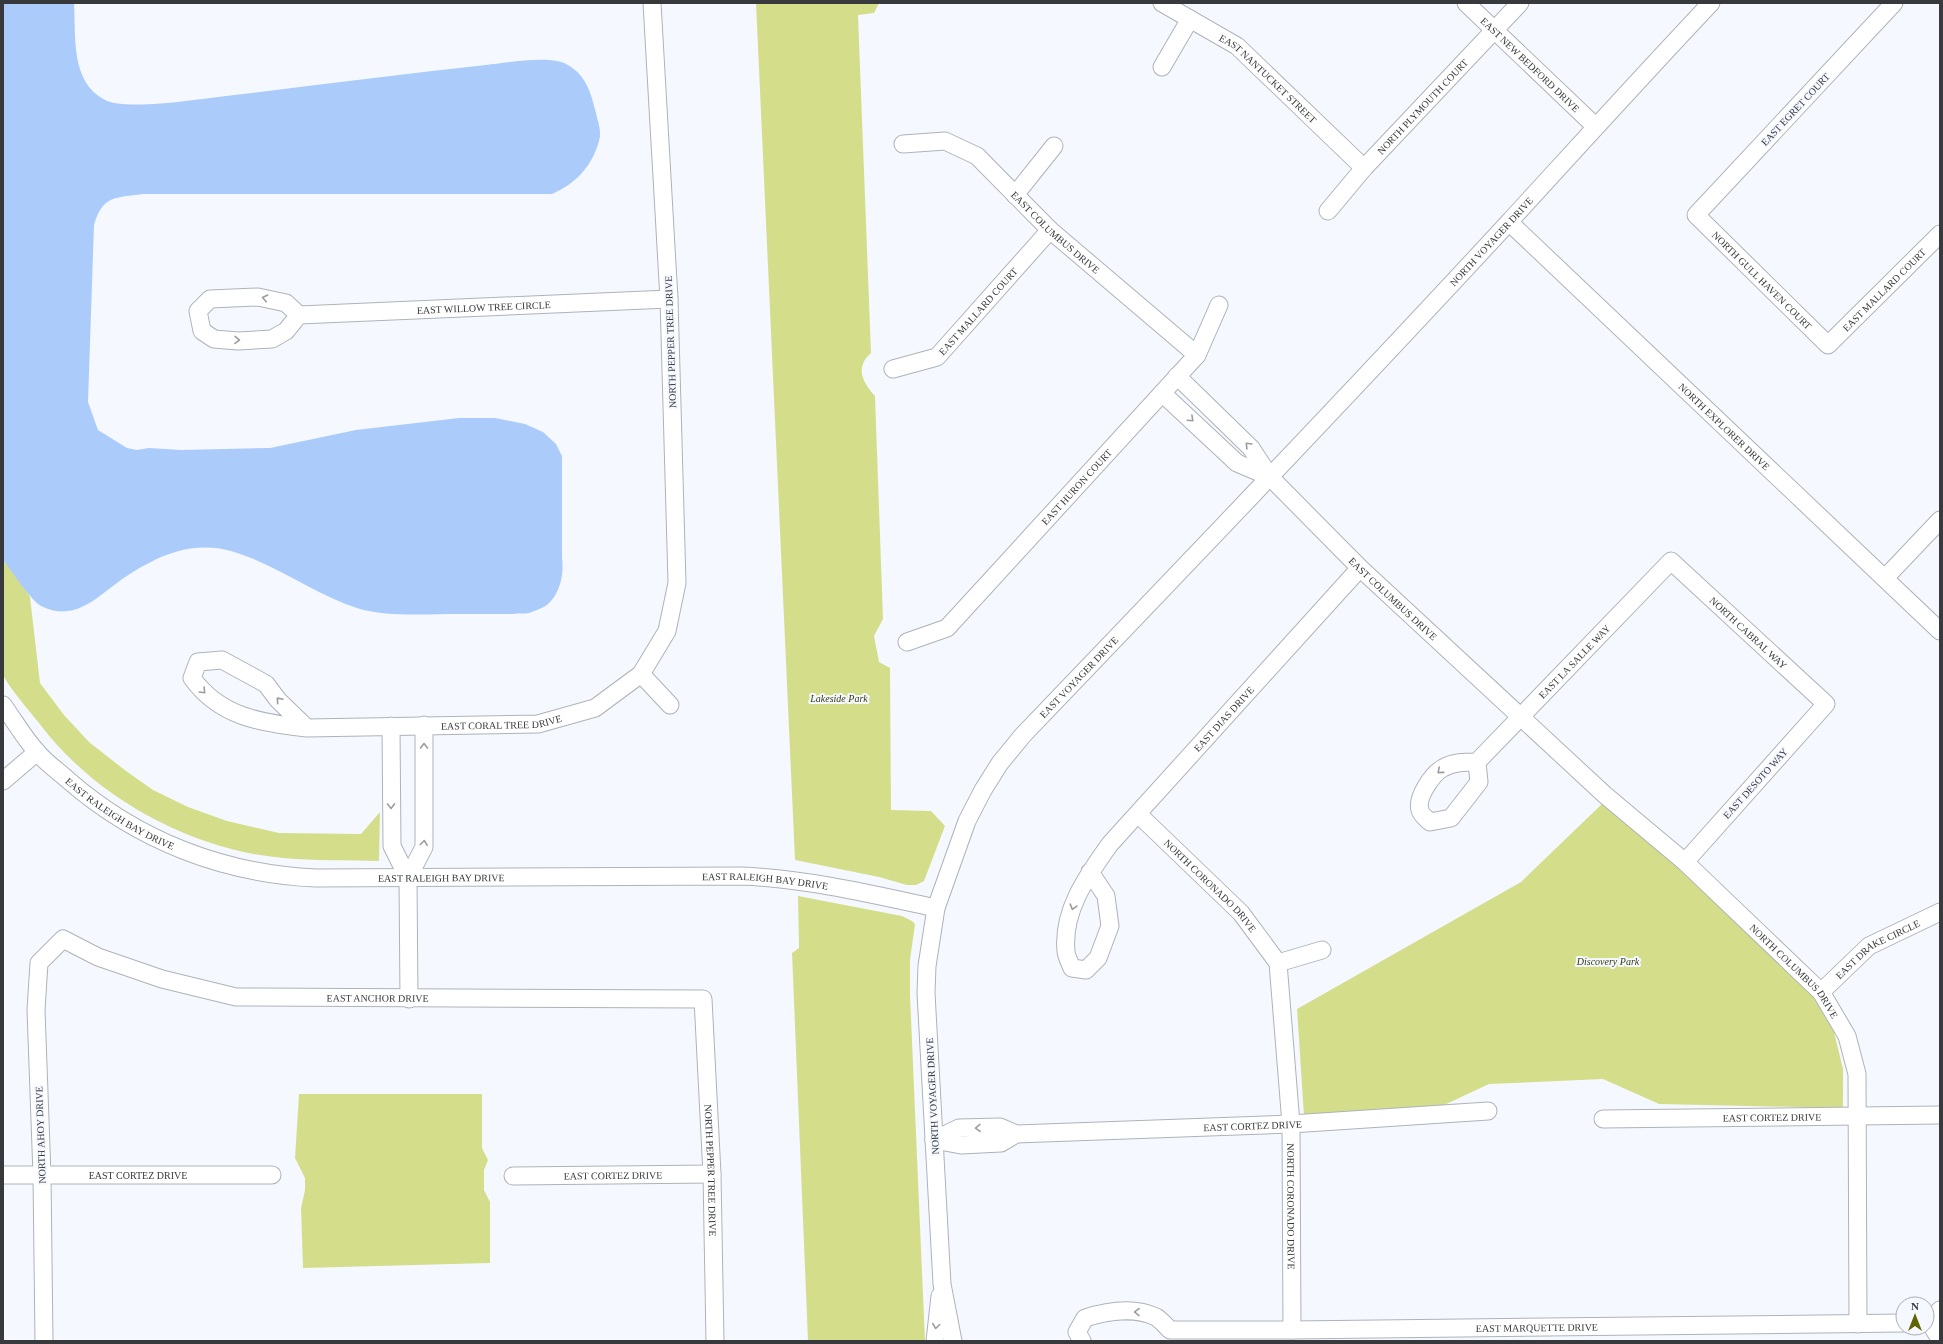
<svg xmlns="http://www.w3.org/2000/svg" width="1943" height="1344" font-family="'Times New Roman',serif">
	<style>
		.green { fill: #d4de8a }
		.water { fill: #abcbfb }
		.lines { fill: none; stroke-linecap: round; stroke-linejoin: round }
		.minor-casing { stroke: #aeb2b9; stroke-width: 19 }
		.minor { stroke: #fff; stroke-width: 17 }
		.oneway { stroke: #9b9c9e }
		.labels { text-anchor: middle; stroke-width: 4; stroke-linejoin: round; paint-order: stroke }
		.street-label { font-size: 10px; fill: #37393c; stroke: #f5f9ff }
		.park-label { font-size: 10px; font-style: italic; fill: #373b10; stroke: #f5f9ff }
	</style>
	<rect width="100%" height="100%" fill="#f5f9ff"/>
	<path class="green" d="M 756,3 L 879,3 L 874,13 L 858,15 L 871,353 C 868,356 864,360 863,364 C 858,376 868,388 875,396 L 883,619 L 874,636 L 879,662 L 890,668 L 891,810 L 931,811 L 945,826 L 924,881 L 916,885 L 907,885 L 879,877 L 795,860 Z
		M 3,560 L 20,581 L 30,597 L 40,683 L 64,715 L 89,742 L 126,771 L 153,790 L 188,807 L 227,821 L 279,833 L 361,834 L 380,812 L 379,861 C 347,860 315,861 283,858 C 191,850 94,797 39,723 C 32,714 5,683 3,674 C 1,666 3,653 3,644 C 3,616 3,588 3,560 Z
		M 1603,803 L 1679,867 L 1809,990 L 1834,1032 L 1843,1069 L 1843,1108 L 1659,1104 L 1603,1079 L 1489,1084 L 1440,1107 L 1304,1116 L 1297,1009 L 1521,882 Z
		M 798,896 L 902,916 L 912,921 L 915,924 L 910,960 L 910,995 L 925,1341 L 808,1341 L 792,953 L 799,948 Z
		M 299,1094 L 482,1094 L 482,1148 L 488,1160 L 484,1170 L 484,1190 L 490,1202 L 490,1263 L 303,1268 L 301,1208 L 305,1190 L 305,1178 L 295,1158 Z"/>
	<path class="water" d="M 3,3 L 74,3 C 76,36 70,82 105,100 C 126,111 200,99 226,96 C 312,86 399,74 486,65 C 506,63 549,55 566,64 C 586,74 591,93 596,113 C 598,123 602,131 599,141 C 592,167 575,184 552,194 L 143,194 C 115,198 103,195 94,225 L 88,402 L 98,430 L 127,448 L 137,450 L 149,448 L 181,450 L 270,448 L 356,430 L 459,418 L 495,418 L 525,424 L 543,432 L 556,444 L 562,456 L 562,557 C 564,573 561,593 547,605 C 543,608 534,611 529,613 C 525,614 518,613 513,614 C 495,614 476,614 458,614 C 427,614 388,617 360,609 C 315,595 276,564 231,551 C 203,543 174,549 149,563 C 137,569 124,577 113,586 C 92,602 72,620 43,607 C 31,602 12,571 3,560 Z"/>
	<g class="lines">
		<defs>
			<g id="minor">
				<path id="s1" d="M 1162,3 L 1237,46 L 1364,168"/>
				<path id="s2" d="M 1466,3 L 1595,126"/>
				<path id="s3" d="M 1894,3 L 1696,215 L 1828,345 L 1940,234"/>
				<path d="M 1162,67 L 1190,19"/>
				<path id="s4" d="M 903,144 L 945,141 L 977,156 L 1050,230 L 1197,355"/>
				<path d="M 1015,195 L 1054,146"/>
				<path id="s5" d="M 1328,211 L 1364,168 L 1520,3"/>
				<path id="s6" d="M 1509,222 L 1940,631"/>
				<path id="s7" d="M 299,315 L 286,331 L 272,339 L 238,341 L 214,339 L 202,331 L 198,311 L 210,299 L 258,297 L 286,303 L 299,315 L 669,299"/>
				<path id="s8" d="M 893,369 L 937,357 L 1050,230"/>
				<path id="s9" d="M 1177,376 L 1251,448 L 1270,477 L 1360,568 L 1605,795 L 1685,862 L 1821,992 L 1847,1036 L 1857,1074 L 1858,1324"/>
				<path d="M 1162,393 L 1237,463 L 1270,477"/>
				<path d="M 1885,578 L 1940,520"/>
				<path id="s10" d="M 907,642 L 947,628 L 1197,355 L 1219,305"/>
				<path d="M 641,674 L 670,705"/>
				<path id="s11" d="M 3,705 C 14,720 24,738 37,752 C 45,762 58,771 68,780 C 138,841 224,874 316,878 L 742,876 C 808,879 871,894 936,908"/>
				<path d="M 391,726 L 392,846 L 408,878 L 409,999"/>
				<path id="s12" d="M 307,728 L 278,700 L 266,684 L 222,660 L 198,662 L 192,678 C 220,717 261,723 307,728 L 538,724 L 595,708 L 641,674 L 667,631 L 677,583 L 669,299 L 652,3"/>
				<path id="s13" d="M 1477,762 L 1479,782 L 1451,818 L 1430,822 C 1427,819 1421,815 1420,810 C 1416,798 1432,774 1443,768 C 1453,762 1465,762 1477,762 L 1671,561 L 1826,704 L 1685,862"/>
				<path d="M 3,781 L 37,752"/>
				<path id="s14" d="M 1138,814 L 1241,913 L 1278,963 L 1291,1124 L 1292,1330"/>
				<path id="s15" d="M 1090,872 L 1106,896 L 1110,926 L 1098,958 L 1086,970 L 1072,968 C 1070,963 1066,956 1066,951 C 1062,910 1088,875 1110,844 L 1360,568"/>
				<path d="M 408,878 L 424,847 L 424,725"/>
				<path d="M 1278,963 L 1322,950"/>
				<path id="s16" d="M 1821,992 L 1869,946 L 1940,912"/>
				<path id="s17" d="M 1603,1119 L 1940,1115"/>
				<path id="s18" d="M 934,1140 L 959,1128 L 1000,1127 L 1016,1134 L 1291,1124 L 1488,1111"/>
				<path d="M 934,1140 L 961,1145 L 1001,1143 L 1016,1134"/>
				<path id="s19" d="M 3,1175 L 272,1175"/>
				<path id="s20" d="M 513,1176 L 712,1174"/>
				<path d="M 1930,1323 L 1938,1336 L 1940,1337"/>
				<path d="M 1930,1323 L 1940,1310"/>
				<path id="s21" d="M 44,1341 L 42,1175 L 36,1010 L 39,963 L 63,939 L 98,957 L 162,979 L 236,997 L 703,999 L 712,1174 L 715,1341"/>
				<path d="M 935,1341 L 940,1296"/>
				<path id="s22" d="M 953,1341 L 942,1284 L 926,993 L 927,966 L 936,908 L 967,821 L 983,790 L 1000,763 L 1023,735 C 1186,565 1349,395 1509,222 C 1576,149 1643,75 1711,3"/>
				<path id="s23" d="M 1082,1341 L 1077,1332 L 1085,1318 C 1107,1311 1135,1307 1156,1317 C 1161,1320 1166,1326 1170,1330 L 1292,1330 L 1903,1323"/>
			</g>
		</defs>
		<use href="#minor" class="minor-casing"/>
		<use href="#minor" class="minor"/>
	</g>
	<defs><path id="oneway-chevron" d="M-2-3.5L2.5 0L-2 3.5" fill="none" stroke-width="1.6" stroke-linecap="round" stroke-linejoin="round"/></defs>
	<g class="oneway">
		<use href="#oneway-chevron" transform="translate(265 298) rotate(-168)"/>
		<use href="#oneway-chevron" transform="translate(237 340) rotate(1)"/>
		<use href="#oneway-chevron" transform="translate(1191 419) rotate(43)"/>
		<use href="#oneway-chevron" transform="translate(1248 445) rotate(-134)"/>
		<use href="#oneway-chevron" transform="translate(203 691) rotate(45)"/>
		<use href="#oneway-chevron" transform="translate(279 700) rotate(-131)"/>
		<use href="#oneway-chevron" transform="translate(424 746) rotate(-90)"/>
		<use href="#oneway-chevron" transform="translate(1440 771) rotate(139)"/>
		<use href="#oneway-chevron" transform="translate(391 806) rotate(89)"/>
		<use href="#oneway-chevron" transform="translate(424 843) rotate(-83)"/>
		<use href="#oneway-chevron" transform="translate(1073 907) rotate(106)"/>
		<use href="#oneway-chevron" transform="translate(978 1128) rotate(179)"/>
		<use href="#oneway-chevron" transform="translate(1137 1312) rotate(-179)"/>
		<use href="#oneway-chevron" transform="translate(936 1326) rotate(98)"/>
	</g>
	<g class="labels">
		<g class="street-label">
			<text dy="4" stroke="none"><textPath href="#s2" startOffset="89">EAST NEW BEDFORD DRIVE</textPath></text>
			<text dy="4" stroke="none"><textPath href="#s1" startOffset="131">EAST NANTUCKET STREET</textPath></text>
			<text dy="4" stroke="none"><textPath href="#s5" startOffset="141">NORTH PLYMOUTH COURT</textPath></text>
			<text transform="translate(1795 109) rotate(-47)" y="4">EAST EGRET COURT</text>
			<text dy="4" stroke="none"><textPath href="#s4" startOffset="187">EAST COLUMBUS DRIVE</textPath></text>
			<text dy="4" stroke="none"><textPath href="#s22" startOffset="1311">NORTH VOYAGER DRIVE</textPath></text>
			<text dy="4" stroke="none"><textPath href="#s3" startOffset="383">NORTH GULL HAVEN COURT</textPath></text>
			<text dy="4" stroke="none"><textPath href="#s3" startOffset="554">EAST MALLARD COURT</textPath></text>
			<text dy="4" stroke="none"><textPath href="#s7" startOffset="426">EAST WILLOW TREE CIRCLE</textPath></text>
			<text dy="4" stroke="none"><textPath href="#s8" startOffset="107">EAST MALLARD COURT</textPath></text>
			<text transform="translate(670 342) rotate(-92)" y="4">NORTH PEPPER TREE DRIVE</text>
			<text dy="4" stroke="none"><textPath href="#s6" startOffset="297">NORTH EXPLORER DRIVE</textPath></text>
			<text dy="4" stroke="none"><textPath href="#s10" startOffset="234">EAST HURON COURT</textPath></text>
			<text dy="4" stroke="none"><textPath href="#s9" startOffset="311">EAST COLUMBUS DRIVE</textPath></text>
			<text dy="4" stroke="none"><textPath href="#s13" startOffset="573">NORTH CABRAL WAY</textPath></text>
			<text dy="4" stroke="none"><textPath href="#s13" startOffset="328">EAST LA SALLE WAY</textPath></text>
			<text dy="4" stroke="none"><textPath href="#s22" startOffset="711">EAST VOYAGER DRIVE</textPath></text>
			<text dy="4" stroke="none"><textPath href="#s15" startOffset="430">EAST DIAS DRIVE</textPath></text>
			<text dy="4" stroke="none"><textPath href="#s12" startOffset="476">EAST CORAL TREE DRIVE</textPath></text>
			<text transform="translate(1755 783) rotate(-48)" y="4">EAST DESOTO WAY</text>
			<text dy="4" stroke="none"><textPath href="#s11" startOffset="162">EAST RALEIGH BAY DRIVE</textPath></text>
			<text dy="4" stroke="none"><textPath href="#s11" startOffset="497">EAST RALEIGH BAY DRIVE</textPath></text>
			<text dy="4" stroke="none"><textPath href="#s11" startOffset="821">EAST RALEIGH BAY DRIVE</textPath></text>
			<text dy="4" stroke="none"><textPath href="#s14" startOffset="102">NORTH CORONADO DRIVE</textPath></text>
			<text dy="4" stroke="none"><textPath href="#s16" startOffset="72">EAST DRAKE CIRCLE</textPath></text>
			<text dy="4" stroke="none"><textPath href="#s9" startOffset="859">NORTH COLUMBUS DRIVE</textPath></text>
			<text dy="4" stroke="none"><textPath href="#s21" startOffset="737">EAST ANCHOR DRIVE</textPath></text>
			<text transform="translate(932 1096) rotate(-93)" y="4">NORTH VOYAGER DRIVE</text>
			<text dy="4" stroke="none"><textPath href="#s17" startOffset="169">EAST CORTEZ DRIVE</textPath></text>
			<text dy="4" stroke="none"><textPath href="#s18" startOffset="323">EAST CORTEZ DRIVE</textPath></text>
			<text transform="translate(40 1135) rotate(-92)" y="4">NORTH AHOY DRIVE</text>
			<text dy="4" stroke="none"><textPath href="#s21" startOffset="1234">NORTH PEPPER TREE DRIVE</textPath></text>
			<text dy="4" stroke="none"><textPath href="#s19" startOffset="135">EAST CORTEZ DRIVE</textPath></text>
			<text dy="4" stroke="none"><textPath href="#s20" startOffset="100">EAST CORTEZ DRIVE</textPath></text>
			<text dy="4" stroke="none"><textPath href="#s14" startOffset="449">NORTH CORONADO DRIVE</textPath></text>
			<text dy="4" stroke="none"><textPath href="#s23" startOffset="485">EAST MARQUETTE DRIVE</textPath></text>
		</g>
		<g class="park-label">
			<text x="839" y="702">Lakeside Park</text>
			<text x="1608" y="965">Discovery Park</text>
		</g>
	</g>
	<rect width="1943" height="1344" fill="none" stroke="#37393c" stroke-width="8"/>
	<g transform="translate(1915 1316)"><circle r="19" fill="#f5f9ff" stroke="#a9acb1"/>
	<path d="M0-3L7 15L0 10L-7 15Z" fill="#5d6400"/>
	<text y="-6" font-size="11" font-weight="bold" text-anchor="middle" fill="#37393c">N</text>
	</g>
</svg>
